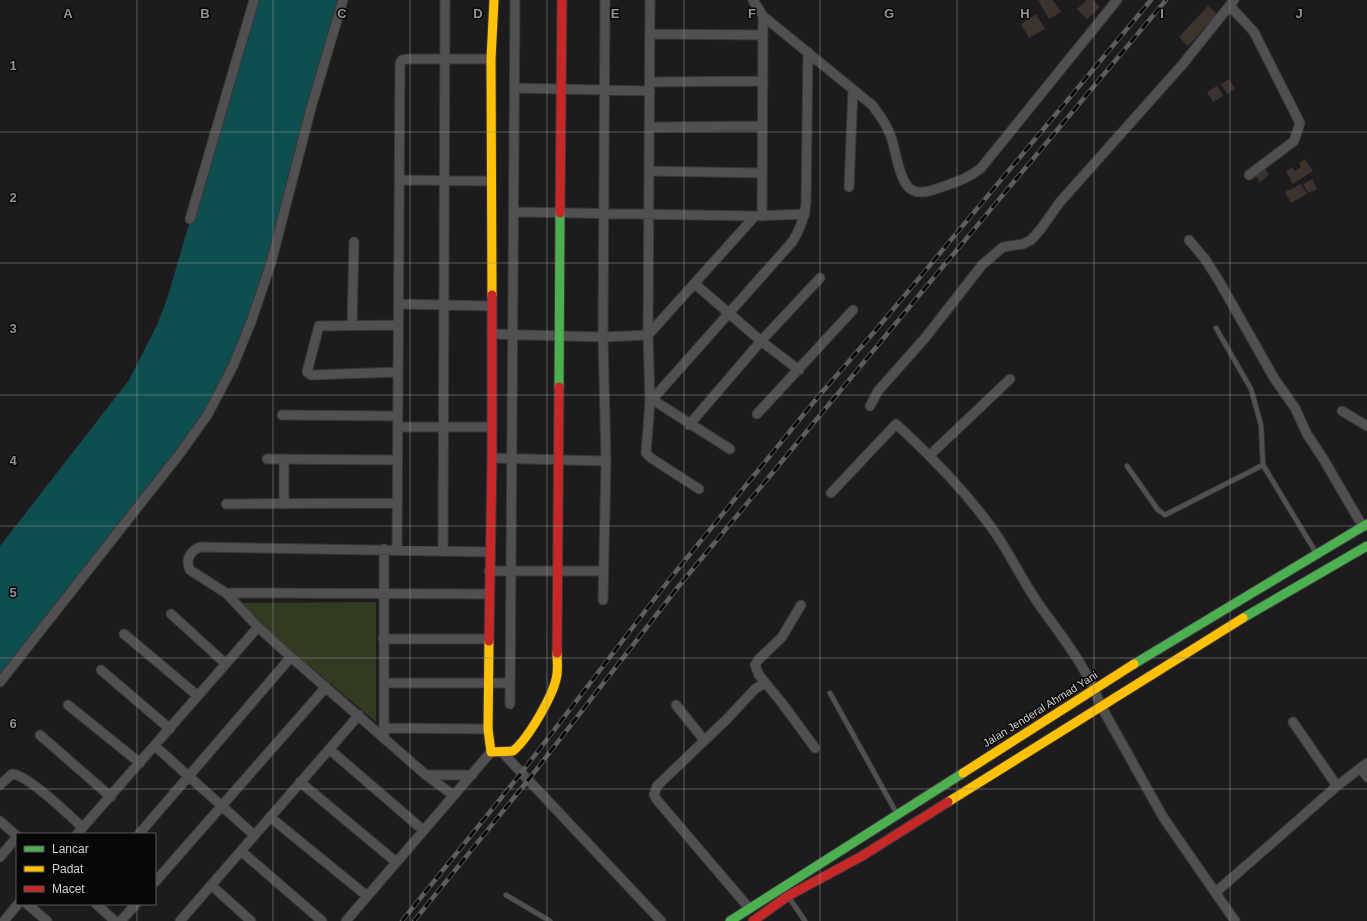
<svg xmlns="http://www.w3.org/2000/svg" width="1367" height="921" font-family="Arial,sans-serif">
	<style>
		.green { fill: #303b22 }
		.water { fill: #0f4e4f }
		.building { fill: #3c332e }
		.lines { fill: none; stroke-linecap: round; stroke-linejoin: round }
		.lane-casing { stroke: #393639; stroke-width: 6 }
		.street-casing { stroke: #393639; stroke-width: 11 }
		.fast-casing { stroke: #393639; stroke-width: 11 }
		.slow-casing { stroke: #393639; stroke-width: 11 }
		.jam-casing { stroke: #393639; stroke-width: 11 }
		.lane { stroke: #514f51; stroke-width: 4.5 }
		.street { stroke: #514f51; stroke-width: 9 }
		.fast { stroke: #4caf50; stroke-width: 9 }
		.slow { stroke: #ffc107; stroke-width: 9 }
		.jam { stroke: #c62828; stroke-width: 9 }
		.rail-casing { stroke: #5f5c5f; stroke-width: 4.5 }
		.rail { stroke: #080608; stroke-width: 3; stroke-dasharray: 9; stroke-linecap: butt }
		.grid { fill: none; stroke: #949194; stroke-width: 1; stroke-opacity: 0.55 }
		.labels { text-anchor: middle; stroke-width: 3; stroke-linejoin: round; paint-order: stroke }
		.street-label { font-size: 11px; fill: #d4d0d4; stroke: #080608 }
		.grid-label { font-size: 13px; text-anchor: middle; font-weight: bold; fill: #949194; stroke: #080608; stroke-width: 3; stroke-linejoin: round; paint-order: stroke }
	</style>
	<rect width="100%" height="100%" fill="#1e1b1e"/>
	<path class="green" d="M 376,602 L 376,722 L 235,603 Z"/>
	<path class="water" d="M 255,0 L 344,0 L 251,322 L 208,414 L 0,682 L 0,546 L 129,380 L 157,325 L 167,299 Z"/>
	<path class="building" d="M 1038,0 L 1053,0 L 1061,12 L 1049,19 Z
		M 1087,0 L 1093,0 L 1100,7 L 1087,19 L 1077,9 Z
		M 1208,6 L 1217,14 L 1188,46 L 1179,37 Z
		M 1036,14 L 1045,29 L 1029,38 L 1021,24 Z
		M 1229,79 L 1235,89 L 1227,94 L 1221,84 Z
		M 1217,86 L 1223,96 L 1213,102 L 1207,92 Z
		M 1305,159 L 1313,171 L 1293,184 L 1286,172 L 1292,167 L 1295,171 L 1301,167 L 1299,163 Z
		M 1265,168 L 1269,175 L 1260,182 L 1255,175 Z
		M 1312,179 L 1317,189 L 1308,193 L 1303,184 Z
		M 1301,184 L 1307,194 L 1291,203 L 1285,192 Z"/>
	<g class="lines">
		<defs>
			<path id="lane" d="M 1216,328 L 1251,389 L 1261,425 L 1263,465 L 1315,551
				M 1127,466 L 1158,510 L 1165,515 L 1263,465
				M 830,693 L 896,812
				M 506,895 L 550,921
				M 790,899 L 805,921"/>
			<path id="street" d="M 650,0 L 648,335 L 650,402 L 646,453 L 651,458 L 699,489
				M 753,0 L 763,16 L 872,105 C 880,115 887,125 891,137 C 896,150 899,183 912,190 C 921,195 933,190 942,187 C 956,182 969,178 981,168 L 1117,0
				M 1230,6 L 1254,32 L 1300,123 L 1294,141 L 1249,175
				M 650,34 L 763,35
				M 650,82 L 763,81
				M 514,88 L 650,91
				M 650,127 L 762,126
				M 649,171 L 762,173
				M 400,180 L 491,181
				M 849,187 L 853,90
				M 514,212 L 755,216 L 805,214
				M 762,216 L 763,16
				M 190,219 L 254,0
				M 1189,240 L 1205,259 L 1219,281 L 1274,378 L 1295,408 L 1307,434 L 1324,460 L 1363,527
				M 695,284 L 761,341 L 799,370
				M 399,304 L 491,306
				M 352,325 L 354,242
				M 398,325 L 319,326 L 307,372 L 311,375 L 398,372
				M 492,334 L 603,337 L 648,335 L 755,216
				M 653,400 L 730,449
				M 650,402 L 793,241 C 800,229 805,218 806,203 L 808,52
				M 870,406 L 878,391 L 925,338 L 982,265 L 1003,247 L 1023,244 L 1031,240 L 1040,230 L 1060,202 L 1182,65 L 1234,0
				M 1342,411 L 1367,426
				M 757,414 L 853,310
				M 282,415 L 398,416
				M 689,425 L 761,341 L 820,278
				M 398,427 L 492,427
				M 930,455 L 1010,379
				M 492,458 L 606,461
				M 267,459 L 397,460
				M 831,493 L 896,424 C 931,456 966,492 994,531 C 1010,554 1022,580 1038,603 C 1062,637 1087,667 1101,706 L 1163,817 L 1235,921
				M 226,504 L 397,503
				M 284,504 L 284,460
				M 397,549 L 400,63 L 402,60 L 407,59 L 491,59
				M 443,550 L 445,0
				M 489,571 L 604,571
				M 226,593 L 489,594
				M 603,600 L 606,461 L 603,337 L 605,0
				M 801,605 L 782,637 L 759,659 L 755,665 L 759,675 L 782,703 L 815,748
				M 171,614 L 226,664
				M 124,634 L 198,696
				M 383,639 L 488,639
				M 101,670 L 170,729
				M 0,682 L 181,452 L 208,414 L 233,366 L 251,322 L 271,263 L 311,108 L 343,0
				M 384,683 L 510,683
				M 510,704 L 515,0
				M 68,705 L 140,763
				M 676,705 L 704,740
				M 1293,722 L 1337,786
				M 384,728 L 488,729
				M 40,735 L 111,797
				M 384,736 L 384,549
				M 155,746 L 254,835
				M 329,749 L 423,830
				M 502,752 L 661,921
				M 1361,768 L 1367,777
				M 426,775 L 472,775
				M 300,782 L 396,862
				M 0,785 L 12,774 C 27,774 70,816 82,827
				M 453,795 L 426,775 L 291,657 L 258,627 L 226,593 L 190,570 C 185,560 190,551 200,547 L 490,552
				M 270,817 L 367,896
				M 0,821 L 17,836
				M 77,834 L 258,627
				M 139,834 L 291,657
				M 241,851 L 322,921
				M 0,857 L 17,837
				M 155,882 L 326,687
				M 211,885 L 251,921
				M 1216,892 L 1337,786 L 1367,763
				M 27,904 L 47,921
				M 96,904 L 115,921
				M 749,908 L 657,800 L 654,795 L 657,786 L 727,719 L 755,689 L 765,683
				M 4,921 L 18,904
				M 121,921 L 136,904
				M 180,921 L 359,715
				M 346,921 L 491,752"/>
			<path id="fast" d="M 559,387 L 560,213
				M 1243,618 L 1367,546
				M 1134,664 L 1367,524
				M 730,921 L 963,773"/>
			<path id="slow" d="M 492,295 L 491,59 L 494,0
				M 489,641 L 488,729 L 491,752 L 513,751 C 528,739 555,693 557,674 C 558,667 557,660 557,653
				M 963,773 L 1134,664
				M 948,802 L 1243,618"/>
			<path id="jam" d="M 560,213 L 562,0
				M 489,641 L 492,458 L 492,295
				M 557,653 L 559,387
				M 753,921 L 788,896 L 862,856 L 948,802"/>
		</defs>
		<use href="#lane" class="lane-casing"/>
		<use href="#street" class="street-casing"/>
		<use href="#fast" class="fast-casing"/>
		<use href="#slow" class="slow-casing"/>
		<use href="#jam" class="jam-casing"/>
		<use href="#lane" class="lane"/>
		<use href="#street" class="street"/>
		<use href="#fast" class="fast"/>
		<use href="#slow" class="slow"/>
		<use href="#jam" class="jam"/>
		<defs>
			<path id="rail" d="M 402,921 L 522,772 L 669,580 L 817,398 L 875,331 L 1151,0
				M 414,921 L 529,779 L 678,587 L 935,276 L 1166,0"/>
		</defs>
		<use href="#rail" class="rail-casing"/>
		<use href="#rail" class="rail"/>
	</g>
	<path class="grid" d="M 137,0 L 137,834M 273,0 L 273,921M 410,0 L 410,921M 547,0 L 547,921M 684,0 L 684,921M 820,0 L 820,921M 957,0 L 957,921M 1094,0 L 1094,921M 1230,0 L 1230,921M 0,132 L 1367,132M 0,263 L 1367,263M 0,395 L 1367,395M 0,526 L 1367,526M 0,658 L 1367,658M 0,789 L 1367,789M 137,904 L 137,921"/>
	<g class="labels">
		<g class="street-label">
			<text transform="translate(1040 709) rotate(-32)" y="4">Jalan Jenderal Ahmad Yani</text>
		</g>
	</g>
	<g class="grid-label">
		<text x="68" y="18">A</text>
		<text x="205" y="18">B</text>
		<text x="342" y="18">C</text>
		<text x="478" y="18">D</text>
		<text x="615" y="18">E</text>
		<text x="752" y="18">F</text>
		<text x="889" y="18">G</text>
		<text x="1025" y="18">H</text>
		<text x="1162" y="18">I</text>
		<text x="1299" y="18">J</text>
		<text x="13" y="70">1</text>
		<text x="13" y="202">2</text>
		<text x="13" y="333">3</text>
		<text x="13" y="465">4</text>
		<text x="13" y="597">5</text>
		<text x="13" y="728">6</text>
	</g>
	<rect x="16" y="833" width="140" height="72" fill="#080608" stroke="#5a575a"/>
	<rect x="24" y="846" width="20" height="6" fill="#4caf50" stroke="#5a575a"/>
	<text x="52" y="853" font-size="12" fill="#d4d0d4">Lancar</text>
	<rect x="24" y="866" width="20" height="6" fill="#ffc107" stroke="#5a575a"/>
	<text x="52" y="873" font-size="12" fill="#d4d0d4">Padat</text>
	<rect x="24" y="886" width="20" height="6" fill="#c62828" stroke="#5a575a"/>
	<text x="52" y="893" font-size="12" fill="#d4d0d4">Macet</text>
</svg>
